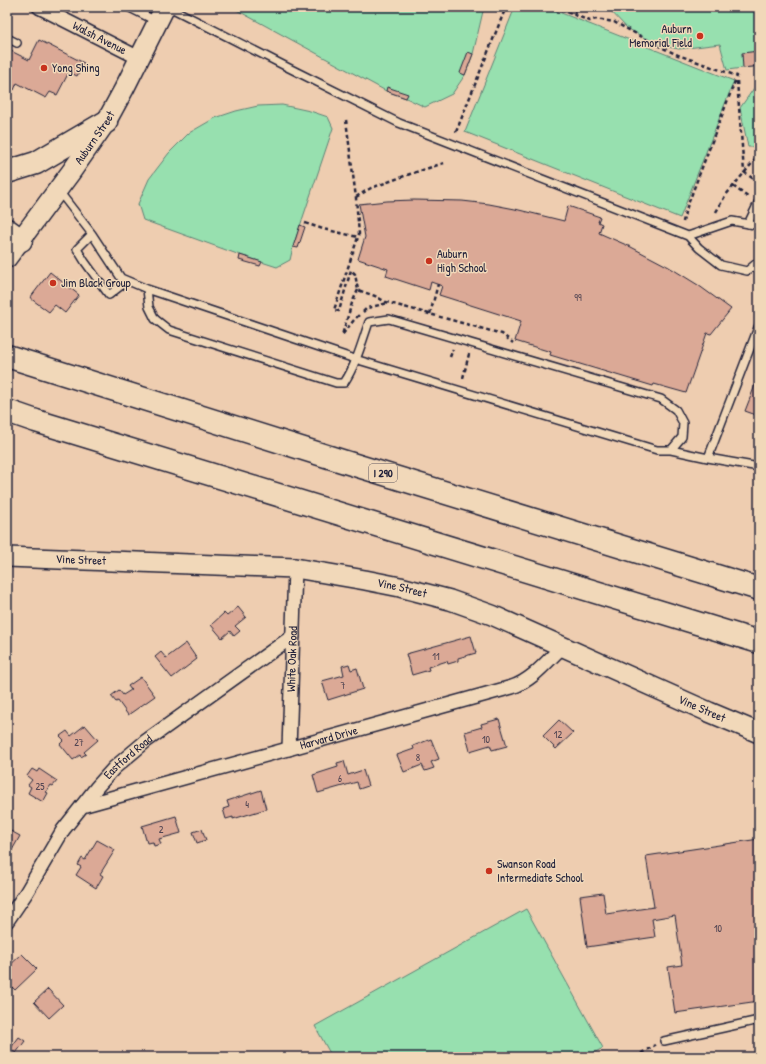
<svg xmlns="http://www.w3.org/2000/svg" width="766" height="1064" font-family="'Patrick Hand',sans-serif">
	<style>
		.green { fill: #97e0af; stroke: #5c8175 }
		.building { fill: #dba996; stroke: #22223b }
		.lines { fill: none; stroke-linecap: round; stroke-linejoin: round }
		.lane-casing { stroke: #22223b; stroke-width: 10 }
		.street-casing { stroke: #22223b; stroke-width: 16 }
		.secondary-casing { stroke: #22223b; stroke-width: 22 }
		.highway-casing { stroke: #22223b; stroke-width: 25 }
		.path { stroke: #22223b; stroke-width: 2.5; stroke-dasharray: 4 3; stroke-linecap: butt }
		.lane { stroke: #f1d8b9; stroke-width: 7 }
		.street { stroke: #f1d8b9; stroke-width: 13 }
		.secondary { stroke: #f1d8b9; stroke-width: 19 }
		.highway { stroke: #f1d8b9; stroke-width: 22 }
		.poi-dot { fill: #c8321e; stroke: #f1d8b9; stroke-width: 1.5 }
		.labels { text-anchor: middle; stroke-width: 3; stroke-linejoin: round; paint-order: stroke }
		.number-label { font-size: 10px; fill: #504452 }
		.shield { fill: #f1d8b9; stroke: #605961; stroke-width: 1 }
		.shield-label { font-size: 11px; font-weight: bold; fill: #22223b }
		.poi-label { font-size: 12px; fill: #22223b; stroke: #f1d8b9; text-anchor: start }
		.street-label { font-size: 12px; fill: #22223b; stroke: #f1d8b9 }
	</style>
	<rect width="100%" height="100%" fill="#eecdb0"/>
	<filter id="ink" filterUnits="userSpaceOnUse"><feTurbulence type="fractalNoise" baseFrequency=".025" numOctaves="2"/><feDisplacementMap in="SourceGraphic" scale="8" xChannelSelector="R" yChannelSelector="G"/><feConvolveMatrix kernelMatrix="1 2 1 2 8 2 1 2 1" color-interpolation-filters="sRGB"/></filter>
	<g filter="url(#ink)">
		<path class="green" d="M 231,7 L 484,7 L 473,54 L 465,75 L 452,94 L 425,107 L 406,98 L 386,91 Z
			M 515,7 L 546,7 L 734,81 L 680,218 L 465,132 Z
			M 607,7 L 759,7 L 759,66 L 727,70 L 720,44 L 679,49 L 657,45 L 627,28 Z
			M 759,81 L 759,147 L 748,147 L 740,108 Z
			M 282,105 L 310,111 L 328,117 L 333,128 L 293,247 L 290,260 L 277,267 L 240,255 L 143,220 L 138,204 L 149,179 L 169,153 L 189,133 L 215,118 L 236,111 L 258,106 Z
			M 526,909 L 603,1048 L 586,1057 L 332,1057 L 315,1026 Z"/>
		<path class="building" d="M 39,40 L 84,63 L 77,76 L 69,72 L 57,95 L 50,92 L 46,98 L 17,83 L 14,90 L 7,87 L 7,49 L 29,60 Z
			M 759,51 L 759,66 L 743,68 L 742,53 Z
			M 468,52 L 473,54 L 465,75 L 460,73 Z
			M 387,87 L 408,94 L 406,98 L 386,91 Z
			M 414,200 L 462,201 L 489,204 L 515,209 L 564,221 L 568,206 L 600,217 L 598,222 L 602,224 L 599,233 L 631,247 L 669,267 L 698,285 L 731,309 L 711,334 L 707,333 L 686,393 L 654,384 L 653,386 L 550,355 L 551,352 L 515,341 L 521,321 L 439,295 L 442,286 L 431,282 L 429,290 L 386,276 L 388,269 L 358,259 L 365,237 L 359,204 L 387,201 Z
			M 300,225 L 305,227 L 298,248 L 293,247 Z
			M 240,255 L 262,262 L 260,266 L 239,260 Z
			M 50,272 L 79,295 L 65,313 L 55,305 L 49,312 L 30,298 Z
			M 759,375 L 759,416 L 745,411 Z
			M 238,607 L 246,617 L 235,626 L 240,631 L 234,636 L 230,631 L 222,638 L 211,625 L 224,613 L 227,616 Z
			M 471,636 L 476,653 L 458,658 L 458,661 L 448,664 L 447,661 L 428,667 L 429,670 L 412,675 L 406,654 Z
			M 186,643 L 197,659 L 172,678 L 155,657 L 161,652 L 166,658 Z
			M 349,664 L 351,670 L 357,668 L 363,689 L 328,700 L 322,681 L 344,675 L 342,666 Z
			M 141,677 L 155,696 L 128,715 L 118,701 L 116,702 L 111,696 L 119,690 L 123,695 L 131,690 L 128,686 Z
			M 499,719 L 507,746 L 492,750 L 490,745 L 470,751 L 465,732 L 482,727 L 481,724 Z
			M 559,720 L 573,733 L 556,749 L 543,736 Z
			M 85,725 L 98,740 L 84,752 L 86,754 L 81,757 L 80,755 L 73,760 L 60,744 L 64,740 L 60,736 L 67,731 L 71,736 Z
			M 431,739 L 439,759 L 431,762 L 434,768 L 425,771 L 422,765 L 404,772 L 397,755 L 414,749 L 413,746 Z
			M 344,761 L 348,775 L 363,770 L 368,786 L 359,789 L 357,782 L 318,793 L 313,775 L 338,767 L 337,763 Z
			M 32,769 L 37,772 L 39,769 L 57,781 L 53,786 L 51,785 L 46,792 L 48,793 L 43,802 L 28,793 L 31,787 L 28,785 L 32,780 L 27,776 Z
			M 261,790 L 266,809 L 233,819 L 233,817 L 226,819 L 223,809 L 229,807 L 227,801 Z
			M 176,816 L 181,833 L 159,839 L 161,844 L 154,846 L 153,842 L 147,843 L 142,826 Z
			M 7,829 L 20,836 L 7,859 Z
			M 202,829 L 206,840 L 197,843 L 193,832 Z
			M 759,839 L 759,1001 L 675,1013 L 668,967 L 682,965 L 675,915 L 652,919 L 655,937 L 587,947 L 580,896 L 603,893 L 606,914 L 654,907 L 646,856 Z
			M 97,840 L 115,850 L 100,874 L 103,876 L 96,888 L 76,875 L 81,867 L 78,865 L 82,858 L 85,860 Z
			M 22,954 L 37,969 L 15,990 L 12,987 L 8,991 L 7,968 Z
			M 48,989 L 63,1005 L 49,1018 L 34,1002 Z
			M 19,1037 L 25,1041 L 16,1053 L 10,1049 Z"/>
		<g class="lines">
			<defs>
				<path id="lane" d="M 128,7 L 156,21
					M 169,7 L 289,68 L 399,123 L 688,236 L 699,248 L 721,265 L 747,271 L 759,261
					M 7,38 L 17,43
					M 58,190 L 92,234 L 121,278 L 147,289 L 340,354 L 355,359 L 657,450 L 671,450 L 682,437 L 683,423 L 676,410 L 661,399 L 389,319 L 369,322 C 362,342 356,365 344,383 L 336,383 L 169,330 L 155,319 L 149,307 L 147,289
					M 748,224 L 759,201
					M 92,234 L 77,249 L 85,262 L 109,295 L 127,281
					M 688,236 L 732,221 L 755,225 L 759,229
					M 759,325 L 708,458 L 759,467
					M 671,450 L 708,458
					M 664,1041 L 759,1020"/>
				<g id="street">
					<path id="s1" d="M 39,7 L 139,58"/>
					<path id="s2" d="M 289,749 L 295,568"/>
					<path id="s3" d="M 82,806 L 512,687 C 533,680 547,661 563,646"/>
					<path id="s4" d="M 7,921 L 26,893 L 63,830 L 97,787 L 114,768 L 146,741 L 293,636"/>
				</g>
				<g id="secondary">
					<path id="s5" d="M 7,258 L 71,172 L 106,122 L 124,89 L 165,7"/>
					<path id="s6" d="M 7,557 L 295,568 L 365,580 L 400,587 L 450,600 L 492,615 L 709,712 L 759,733"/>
				</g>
				<path id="highway" d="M 7,172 L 36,163 L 106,122
					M 7,230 L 21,240
					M 7,356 L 342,461 L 759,589
					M 7,411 L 36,421 L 759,642"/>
			</defs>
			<use href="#lane" class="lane-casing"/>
			<use href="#street" class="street-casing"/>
			<use href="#secondary" class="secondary-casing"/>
			<use href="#highway" class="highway-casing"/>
			<path class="path" d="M 554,7 L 590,21 L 596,19 L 614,22 L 661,47 L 678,55 L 737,76 L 685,212 L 683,222
				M 574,15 L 577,7
				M 737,81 L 744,172 L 759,183
				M 346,120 L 356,198 L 359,234 L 334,310 L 339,311 L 351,270 L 355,274 L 358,290 L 375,296 L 386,302 L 502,334 L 513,343
				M 456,132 L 506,7
				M 733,186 L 749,198
				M 356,197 L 371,188 L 410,174 L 444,163
				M 716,212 L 725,196 L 759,155
				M 305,223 L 323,229 L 358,237
				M 358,290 L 352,303 L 342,335 L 354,320 L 359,315
				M 363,312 L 367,308 L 388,303
				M 430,314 L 438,284
				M 450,357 L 453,349
				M 463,378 L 469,354
				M 635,1057 L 655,1045"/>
			<use href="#lane" class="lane"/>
			<use href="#street" class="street"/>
			<use href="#secondary" class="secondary"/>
			<use href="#highway" class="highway"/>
		</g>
	</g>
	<g class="poi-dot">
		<circle cx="700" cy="36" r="4"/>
		<circle cx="44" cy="68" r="4"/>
		<circle cx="429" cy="261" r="4"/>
		<circle cx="53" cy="283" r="4"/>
		<circle cx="489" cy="871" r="4"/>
	</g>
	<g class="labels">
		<g class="number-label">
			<text x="578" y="301">99</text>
			<text x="436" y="660">11</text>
			<text x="343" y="689">7</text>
			<text x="558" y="738">12</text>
			<text x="486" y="743">10</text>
			<text x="79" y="746">27</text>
			<text x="418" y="761">8</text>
			<text x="340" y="782">6</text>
			<text x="40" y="790">25</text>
			<text x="247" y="808">4</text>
			<text x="161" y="833">2</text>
			<text x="718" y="932">10</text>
		</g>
		<rect class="shield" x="369" y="464" width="28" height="18" rx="3"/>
		<g class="shield-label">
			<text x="383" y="477">I 290</text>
		</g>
		<g class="poi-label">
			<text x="692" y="33" text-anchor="end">Auburn<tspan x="692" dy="14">Memorial Field</tspan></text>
			<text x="52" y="72">Yong Shing</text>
			<text x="437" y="258">Auburn<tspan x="437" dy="14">High School</tspan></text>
			<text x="61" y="287">Jim Black Group</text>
			<text x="497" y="868">Swanson Road<tspan x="497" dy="14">Intermediate School</tspan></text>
		</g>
		<g class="street-label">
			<text dy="4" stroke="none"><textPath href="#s1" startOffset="68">Walsh Avenue</textPath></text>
			<text dy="4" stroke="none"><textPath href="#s5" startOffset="149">Auburn Street</textPath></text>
			<text dy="4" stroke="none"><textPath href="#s6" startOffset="74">Vine Street</textPath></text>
			<text dy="4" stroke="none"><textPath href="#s6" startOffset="397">Vine Street</textPath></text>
			<text dy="4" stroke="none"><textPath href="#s2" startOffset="90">White Oak Road</textPath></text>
			<text dy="4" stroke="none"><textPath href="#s6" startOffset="721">Vine Street</textPath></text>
			<text dy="4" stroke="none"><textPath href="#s3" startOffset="256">Harvard Drive</textPath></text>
			<text dy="4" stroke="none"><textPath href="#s4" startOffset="205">Eastford Road</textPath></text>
		</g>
	</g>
	<rect width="766" height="1064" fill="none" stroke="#f1d8b9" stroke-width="24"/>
	<rect x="12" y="12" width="742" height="1040" fill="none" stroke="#22223b" stroke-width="1.5" filter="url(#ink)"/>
</svg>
